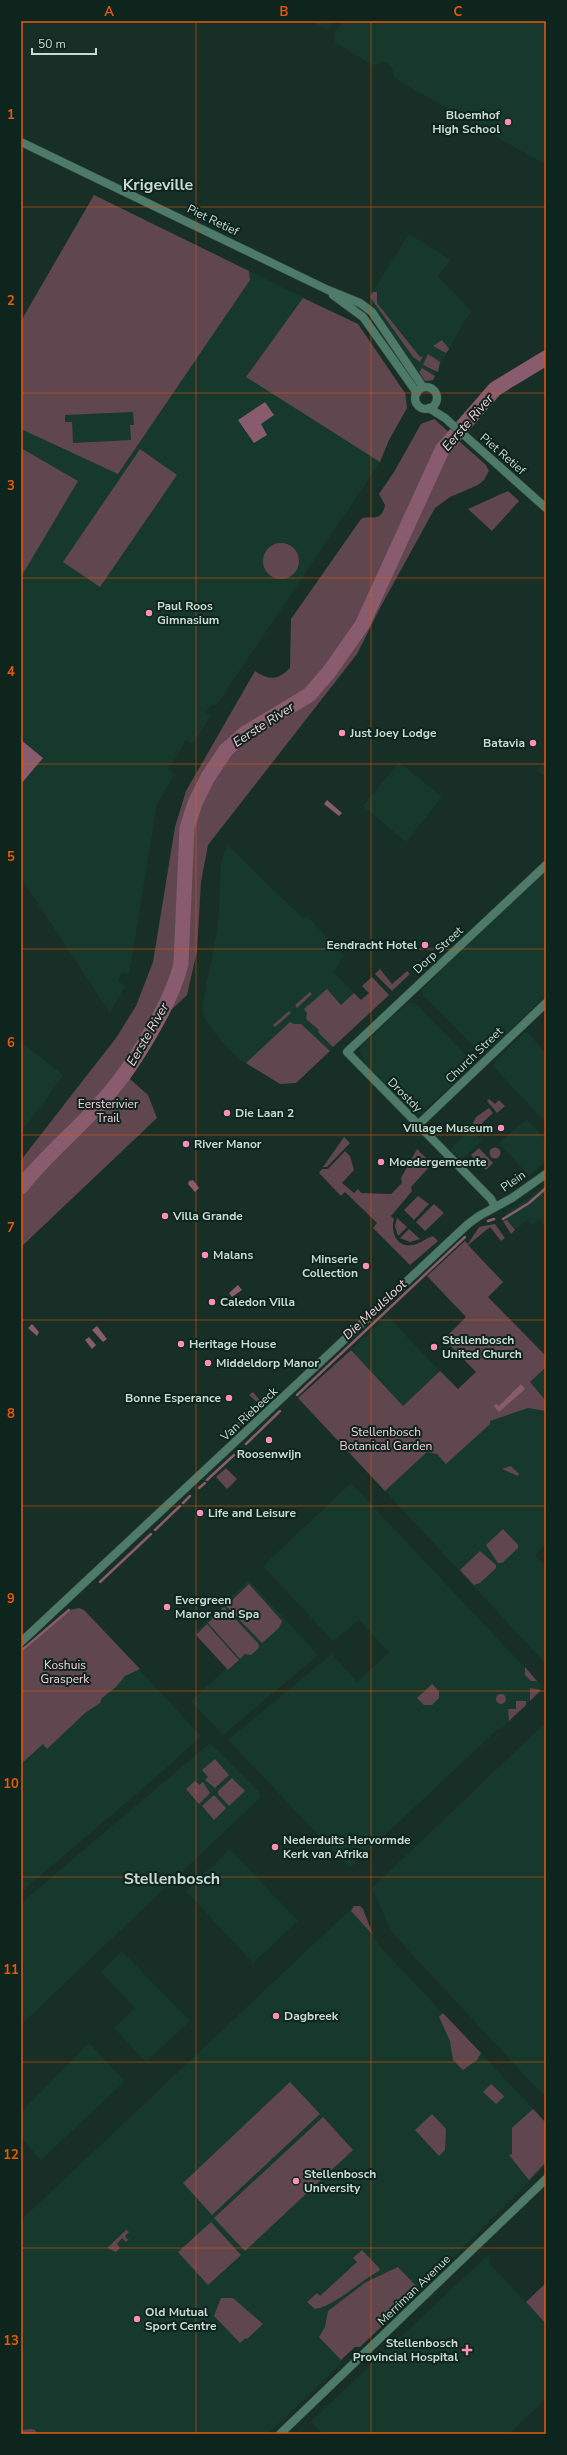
<svg xmlns="http://www.w3.org/2000/svg" width="567" height="2455" font-family="'Nunito Sans',sans-serif">
	<style>
		.built { fill: #17392d }
		.green { fill: #60464f; fill-rule: evenodd }
		.water { fill: #895c6d }
		.lines { fill: none; stroke-linecap: round; stroke-linejoin: round }
		.stream { stroke: #895c6d; stroke-width: 2.5 }
		.river { stroke: #895c6d; stroke-width: 15 }
		.tertiary-casing { stroke: #344a42; stroke-width: 9 }
		.tertiary { stroke: #4d7a69; stroke-width: 8 }
		.grid { fill: none; stroke: #e8590c; stroke-width: 1; stroke-opacity: 0.55 }
		.poi-dot { fill: #fe8ebb; stroke: #0d251d; stroke-width: 1.5 }
		.labels { text-anchor: middle; stroke-width: 4; stroke-linejoin: round; paint-order: stroke }
		.poi-label { font-size: 12px; font-weight: bold; fill: #cad9d3; stroke: #0d251d; text-anchor: start }
		.street-label { font-size: 12px; fill: #cad9d3; stroke: #0d251d }
		.park-label { font-size: 12px; fill: #fbcddd; stroke: #0d251d }
		.water-label { font-size: 13px; font-style: italic; fill: #fdcfdf; stroke: #0d251d }
		.district-label { font-size: 16px; font-weight: bold; fill: #cad9d3; stroke: #0d251d }
		.neatline { fill: none; stroke: #e8590c; stroke-width: 1.5 }
		.grid-label { font-size: 13px; text-anchor: middle; font-weight: bold; fill: #e8590c }
	</style>
	<rect width="100%" height="100%" fill="#172f26"/>
	<path class="built" d="M 311,21 L 332,21 L 327,30 Z
		M 342,21 L 546,21 L 546,165 L 394,78 L 392,67 L 388,64 L 384,62 L 372,65 L 335,42 L 334,34 Z
		M 94,195 L 358,324 L 407,397 L 407,408 L 389,440 L 380,462 L 216,706 L 211,705 L 206,712 L 210,716 L 193,744 L 186,740 L 168,770 L 175,774 L 157,804 L 131,963 L 128,974 L 122,972 L 119,979 L 118,981 L 125,986 L 110,1013 L 21,878 L 21,321 Z
		M 409,234 L 451,260 L 438,276 L 472,312 L 465,320 L 431,382 L 425,381 L 371,304 L 371,294 Z
		M 546,760 L 546,777 L 537,770 Z
		M 399,762 L 442,797 L 406,842 L 363,806 Z
		M 227,845 L 304,919 L 307,916 L 344,956 L 339,962 L 340,964 L 333,971 L 371,1011 L 296,1083 L 280,1084 L 237,1058 L 214,1032 L 203,1015 L 202,1007 L 218,927 L 221,862 Z
		M 546,869 L 546,996 L 487,1052 L 481,1054 L 423,995 L 421,990 Z
		M 408,1002 L 415,1003 L 472,1061 L 471,1067 L 464,1074 L 420,1114 L 413,1113 L 367,1066 L 359,1052 L 361,1046 Z
		M 526,1031 L 546,1053 L 546,1123 L 493,1066 L 496,1060 Z
		M 21,1042 L 63,1075 L 21,1133 Z
		M 527,1119 L 546,1140 L 546,1161 L 529,1176 L 499,1143 Z
		M 473,1127 L 481,1134 L 478,1137 L 482,1141 L 461,1160 L 450,1149 Z
		M 546,1184 L 546,1228 L 539,1220 L 533,1225 L 527,1220 L 515,1230 L 507,1220 L 503,1221 L 506,1212 L 529,1198 Z
		M 387,1316 L 440,1371 L 403,1406 L 351,1350 Z
		M 546,1367 L 546,1401 L 530,1382 Z
		M 528,1408 L 546,1411 L 546,1544 L 535,1555 L 546,1567 L 546,1664 L 385,1491 L 427,1452 L 498,1417 Z
		M 351,1483 L 543,1687 L 503,1727 L 497,1730 L 350,1868 L 228,1740 L 332,1654 L 357,1682 L 389,1652 L 359,1620 L 333,1641 L 263,1566 Z
		M 249,1580 L 318,1655 L 223,1735 L 191,1701 L 227,1668 L 194,1633 Z
		M 79,1608 L 84,1610 L 201,1736 L 154,1779 L 21,1892 L 21,1653 L 70,1610 Z
		M 546,1722 L 546,2098 L 396,1937 L 390,1929 L 372,1888 Z
		M 210,1743 L 260,1793 L 260,1798 L 21,2025 L 21,1903 Z
		M 230,1849 L 298,1921 L 253,1963 L 186,1891 Z
		M 354,1906 L 360,1906 L 363,1909 L 373,1937 L 385,1952 L 546,2122 L 546,2165 L 420,2290 L 360,2347 L 355,2347 L 341,2360 L 340,2365 L 268,2434 L 21,2434 L 21,2220 Z
		M 122,1951 L 190,2021 L 146,2062 L 114,2028 L 135,2008 L 101,1972 Z
		M 89,2043 L 124,2080 L 123,2083 L 41,2160 L 21,2138 L 21,2112 Z
		M 489,2254 L 490,2264 L 546,2324 L 546,2399 L 509,2434 L 323,2434 L 311,2421 Z"/>
	<path class="green" d="M 94,195 L 249,271 L 250,280 L 118,474 L 21,429 L 21,321 ZM 133,412 L 134,425 L 130,425 L 131,440 L 73,443 L 72,422 L 65,422 L 65,415 Z
		M 373,292 L 377,292 L 377,303 L 420,357 L 423,356 L 420,362 L 413,357 L 370,297 Z
		M 303,298 L 358,324 L 405,393 L 407,408 L 389,440 L 380,462 L 246,377 Z
		M 442,340 L 449,349 L 446,353 L 433,346 Z
		M 428,354 L 440,362 L 438,372 L 423,365 Z
		M 422,368 L 435,376 L 433,380 L 425,381 L 419,372 Z
		M 434,419 L 486,465 L 489,471 L 484,480 L 478,485 L 450,497 L 435,508 L 381,606 L 357,654 L 208,845 L 201,882 L 197,951 L 187,995 L 169,1012 L 130,1079 L 148,1095 L 157,1118 L 21,1247 L 21,1160 L 116,1038 L 136,1006 L 153,962 L 175,827 L 186,791 L 255,671 C 269,681 278,680 290,668 L 291,619 L 361,519 C 370,514 381,524 385,505 L 379,494 L 394,472 L 421,424 Z
		M 21,448 L 78,481 L 21,577 Z
		M 140,449 L 177,475 L 100,587 L 63,562 Z
		M 508,491 L 519,501 L 492,531 L 468,509 Z
		M263 561a18 18 0 1 1 36 0a18 18 0 1 1-36 0Z
		M 380,969 L 392,984 L 407,971 L 410,974 L 392,991 L 375,974 Z
		M 372,977 L 389,995 L 333,1047 L 318,1032 L 319,1030 L 306,1019 L 307,1013 L 304,1009 L 327,989 L 341,1005 L 354,993 L 361,1000 L 369,993 L 362,986 Z
		M 310,992 L 312,994 L 297,1008 L 295,1005 Z
		M 289,1011 L 291,1013 L 275,1027 L 273,1025 Z
		M 290,1022 L 294,1024 L 301,1024 L 330,1051 L 296,1083 L 280,1084 L 246,1063 Z
		M 489,1099 L 495,1104 L 499,1100 L 505,1106 L 497,1113 L 487,1101 Z
		M 489,1108 L 493,1113 L 482,1123 L 489,1131 L 485,1135 L 473,1123 L 476,1117 Z
		M 344,1137 L 350,1143 L 327,1167 L 323,1167 Z
		M489.5 1153a5.5 5.5 0 1 1 11 0a5.5 5.5 0 1 1-11 0Z
		M 479,1148 L 493,1163 L 486,1170 L 471,1155 Z
		M 417,1149 L 432,1164 L 411,1187 L 412,1191 L 391,1216 L 394,1219 C 390,1232 397,1248 412,1245 C 420,1244 426,1238 433,1236 L 438,1241 L 410,1265 L 373,1228 L 377,1223 L 345,1192 L 341,1196 L 319,1173 L 322,1169 L 328,1169 L 345,1151 L 350,1156 L 354,1170 L 342,1183 L 354,1193 L 358,1189 L 361,1193 L 391,1194 L 402,1183 L 401,1178 Z
		M 418,1196 L 429,1204 L 414,1220 L 404,1210 Z
		M 434,1204 L 444,1213 L 425,1231 L 416,1222 Z
		M 397,1218 L 407,1227 L 398,1236 L 395,1226 Z
		M 507,1220 L 515,1230 L 511,1234 L 503,1221 Z
		M 495,1224 L 505,1238 L 501,1241 L 490,1227 L 468,1245 L 503,1282 L 488,1297 L 546,1356 L 546,1367 L 530,1382 L 546,1401 L 546,1411 L 528,1408 L 490,1421 L 490,1424 L 446,1464 L 437,1454 L 427,1452 L 385,1491 L 298,1398 L 351,1350 L 403,1406 L 440,1371 L 458,1389 L 476,1372 L 444,1339 L 466,1317 L 427,1276 L 465,1241 L 468,1244 L 479,1227 Z
		M 409,1229 L 420,1239 L 410,1242 L 400,1238 Z
		M 253,1392 L 264,1405 L 231,1436 L 227,1432 L 258,1403 L 249,1395 Z
		M 511,1466 L 519,1474 L 518,1476 L 502,1469 Z
		M 226,1468 L 237,1479 L 227,1489 L 216,1477 Z
		M 503,1529 L 518,1545 L 518,1548 L 502,1563 L 498,1563 L 486,1545 Z
		M 480,1551 L 496,1565 L 496,1568 L 480,1583 L 474,1585 L 460,1570 Z
		M 249,1584 L 282,1621 L 279,1628 L 262,1643 L 226,1606 Z
		M 224,1607 L 258,1643 L 259,1648 L 251,1655 L 245,1654 L 240,1659 L 208,1623 Z
		M 79,1608 L 84,1610 L 140,1669 L 125,1676 L 116,1687 L 102,1698 L 100,1703 L 85,1713 L 47,1749 L 43,1744 L 21,1764 L 21,1653 L 70,1610 Z
		M 207,1624 L 239,1660 L 228,1670 L 196,1635 Z
		M 525,1667 L 537,1681 L 531,1681 L 525,1675 Z
		M 432,1684 L 439,1691 L 439,1698 L 432,1705 L 424,1705 L 417,1698 Z
		M 530,1688 L 541,1690 L 530,1701 Z
		M496 1699a5 5 0 1 1 10 0a5 5 0 1 1-10 0Z
		M 516,1701 L 526,1701 L 526,1705 L 509,1721 L 508,1709 L 516,1709 Z
		M 215,1759 L 229,1775 L 215,1788 L 205,1780 L 208,1777 L 202,1770 Z
		M 232,1778 L 245,1791 L 229,1806 L 218,1794 L 218,1791 Z
		M 195,1781 L 199,1785 L 203,1782 L 210,1793 L 199,1804 L 186,1789 Z
		M 213,1796 L 215,1796 L 226,1808 L 214,1820 L 202,1806 Z
		M 354,1906 L 360,1906 L 363,1909 L 373,1935 L 351,1911 Z
		M 443,2013 L 481,2053 L 477,2060 L 463,2070 L 453,2060 L 450,2041 L 439,2017 Z
		M 290,2082 L 320,2114 L 212,2215 L 183,2183 Z
		M 491,2084 L 503,2095 L 504,2097 L 496,2104 L 483,2092 Z
		M 533,2109 L 546,2123 L 546,2162 L 529,2180 L 509,2155 L 512,2154 L 512,2128 Z
		M 432,2114 L 446,2129 L 445,2150 L 439,2156 L 415,2130 Z
		M 323,2117 L 353,2150 L 245,2251 L 214,2218 Z
		M 211,2222 L 241,2255 L 208,2285 L 178,2252 Z
		M 126,2230 L 129,2232 L 125,2236 L 128,2240 L 126,2242 L 122,2238 L 117,2244 L 120,2248 L 116,2252 L 107,2248 Z
		M 362,2250 L 380,2269 L 379,2271 C 360,2281 335,2306 315,2309 L 307,2302 L 317,2293 L 320,2296 L 357,2262 L 353,2258 Z
		M 398,2267 L 420,2290 L 360,2347 L 355,2347 L 341,2360 L 319,2337 L 325,2327 L 328,2311 L 366,2282 Z
		M 546,2283 L 546,2324 L 526,2302 Z
		M 221,2298 L 233,2298 L 263,2324 L 247,2339 L 246,2338 L 240,2343 L 214,2316 Z
		M 31,2429 L 35,2430 L 37,2434 L 21,2434 L 21,2430 Z"/>
	<path class="water" d="M 265,402 L 274,415 L 261,424 L 267,435 L 254,443 L 238,420 Z
		M 21,740 L 43,758 L 21,784 Z
		M 327,800 L 342,813 L 339,816 L 324,804 Z
		M 193,1180 L 199,1188 L 195,1192 L 188,1184 L 189,1181 Z
		M 238,1285 L 242,1290 L 232,1297 L 229,1293 Z
		M 32,1324 L 39,1332 L 37,1336 L 28,1328 Z
		M 97,1326 L 107,1339 L 103,1342 L 92,1330 Z
		M 89,1337 L 96,1345 L 92,1349 L 85,1340 Z
		M 521,1384 L 525,1389 L 499,1412 L 494,1406 L 496,1404 L 499,1406 Z"/>
	<g class="lines">
		<path class="stream" d="M 503,1219 L 529,1203 L 546,1188
			M 488,1221 L 494,1219
			M 297,1395 L 465,1237
			M 246,1444 L 280,1411
			M 237,1452 L 240,1450
			M 207,1480 L 234,1455
			M 199,1488 L 205,1483
			M 183,1503 L 190,1496
			M 155,1530 L 180,1506
			M 100,1582 L 151,1534
			M 21,1651 L 69,1610"/>
		<path class="river" d="M 21,1187 C 46,1154 79,1129 105,1098 C 132,1068 173,1001 181,963 L 187,828 L 195,803 L 208,777 L 226,750 L 244,734 L 309,695 L 329,672 L 362,625 L 442,450 L 495,389 L 546,358"/>
		<defs>
			<path id="tertiary" d="M 21,142 L 328,290 L 360,303 L 372,312 L 423,387
				M 333,295 L 363,317 L 417,393
				M415 398a11 11 0 1 1 22 0a11 11 0 1 1-22 0Z
				M 429,408 L 445,418 L 546,508
				M 418,1125 L 546,1003
				M 495,1207 L 491,1199 L 347,1052 L 546,865
				M 21,1642 L 468,1224 L 479,1216 L 512,1198 L 546,1174
				M 280,2434 L 546,2179"/>
		</defs>
		<use href="#tertiary" class="tertiary-casing"/>
		<use href="#tertiary" class="tertiary"/>
	</g>
	<path class="grid" d="M 196,21 L 196,2434M 371,21 L 371,2434M 21,207 L 546,207M 21,393 L 546,393M 21,578 L 546,578M 21,764 L 546,764M 21,949 L 546,949M 21,1135 L 546,1135M 21,1320 L 546,1320M 21,1506 L 546,1506M 21,1691 L 546,1691M 21,1877 L 546,1877M 21,2062 L 546,2062M 21,2248 L 546,2248"/>
	<g class="poi-dot">
		<circle cx="508" cy="122" r="4"/>
		<circle cx="149" cy="613" r="4"/>
		<circle cx="342" cy="733" r="4"/>
		<circle cx="533" cy="743" r="4"/>
		<circle cx="425" cy="945" r="4"/>
		<circle cx="227" cy="1113" r="4"/>
		<circle cx="501" cy="1128" r="4"/>
		<circle cx="186" cy="1144" r="4"/>
		<circle cx="381" cy="1162" r="4"/>
		<circle cx="165" cy="1216" r="4"/>
		<circle cx="205" cy="1255" r="4"/>
		<circle cx="366" cy="1266" r="4"/>
		<circle cx="212" cy="1302" r="4"/>
		<circle cx="181" cy="1344" r="4"/>
		<circle cx="434" cy="1347" r="4"/>
		<circle cx="208" cy="1363" r="4"/>
		<circle cx="229" cy="1398" r="4"/>
		<circle cx="269" cy="1440" r="4"/>
		<circle cx="200" cy="1513" r="4"/>
		<circle cx="167" cy="1607" r="4"/>
		<circle cx="275" cy="1847" r="4"/>
		<circle cx="276" cy="2016" r="4"/>
		<circle cx="296" cy="2181" r="4"/>
		<circle cx="137" cy="2319" r="4"/>
		<path d="M465 2344h4v4h4v4h-4v4h-4v-4h-4v-4h4z"/>
	</g>
	<g class="labels">
		<g class="poi-label">
			<text x="500" y="119" text-anchor="end">Bloemhof<tspan x="500" dy="14">High School</tspan></text>
			<text x="157" y="610">Paul Roos<tspan x="157" dy="14">Gimnasium</tspan></text>
			<text x="350" y="737">Just Joey Lodge</text>
			<text x="525" y="747" text-anchor="end">Batavia</text>
			<text x="417" y="949" text-anchor="end">Eendracht Hotel</text>
			<text x="235" y="1117">Die Laan 2</text>
			<text x="493" y="1132" text-anchor="end">Village Museum</text>
			<text x="194" y="1148">River Manor</text>
			<text x="389" y="1166">Moedergemeente</text>
			<text x="173" y="1220">Villa Grande</text>
			<text x="213" y="1259">Malans</text>
			<text x="358" y="1263" text-anchor="end">Minserie<tspan x="358" dy="14">Collection</tspan></text>
			<text x="220" y="1306">Caledon Villa</text>
			<text x="442" y="1344">Stellenbosch<tspan x="442" dy="14">United Church</tspan></text>
			<text x="189" y="1348">Heritage House</text>
			<text x="216" y="1367">Middeldorp Manor</text>
			<text x="221" y="1402" text-anchor="end">Bonne Esperance</text>
			<text x="269" y="1458" text-anchor="middle">Roosenwijn</text>
			<text x="208" y="1517">Life and Leisure</text>
			<text x="175" y="1604">Evergreen<tspan x="175" dy="14">Manor and Spa</tspan></text>
			<text x="283" y="1844">Nederduits Hervormde<tspan x="283" dy="14">Kerk van Afrika</tspan></text>
			<text x="284" y="2020">Dagbreek</text>
			<text x="304" y="2178">Stellenbosch<tspan x="304" dy="14">University</tspan></text>
			<text x="145" y="2316">Old Mutual<tspan x="145" dy="14">Sport Centre</tspan></text>
			<text x="458" y="2347" text-anchor="end">Stellenbosch<tspan x="458" dy="14">Provincial Hospital</tspan></text>
		</g>
		<g class="street-label">
			<text transform="translate(213 220) rotate(26)" y="4">Piet Retief</text>
			<text transform="translate(503 454) rotate(41)" y="4">Piet Retief</text>
			<text transform="translate(438 950) rotate(-43)" y="4">Dorp Street</text>
			<text transform="translate(474 1055) rotate(-44)" y="4">Church Street</text>
			<text transform="translate(405 1095) rotate(45)" y="4">Drostdy</text>
			<text transform="translate(513 1181) rotate(-35)" y="4">Plein</text>
			<text transform="translate(249 1414) rotate(-43)" y="4">Van Riebeeck</text>
			<text transform="translate(414 2290) rotate(-44)" y="4">Merriman Avenue</text>
		</g>
		<g class="park-label">
			<text x="108" y="1108">Eersterivier<tspan x="108" dy="14">Trail</tspan></text>
			<text x="386" y="1436">Stellenbosch<tspan x="386" dy="14">Botanical Garden</tspan></text>
			<text x="65" y="1669">Koshuis<tspan x="65" dy="14">Grasperk</tspan></text>
		</g>
		<g class="water-label">
			<text transform="translate(467 422) rotate(-49)" y="5">Eerste River</text>
			<text transform="translate(263 724) rotate(-33)" y="5">Eerste River</text>
			<text transform="translate(147 1034) rotate(-60)" y="5">Eerste River</text>
			<text transform="translate(374 1309) rotate(-43)" y="5">Die Meulsloot</text>
		</g>
		<g class="district-label">
			<text x="158" y="190">Krigeville</text>
			<text x="172" y="1884">Stellenbosch</text>
		</g>
	</g>
	<rect width="567" height="2455" fill="none" stroke="#0d251d" stroke-width="44"/>
	<path d="M32 48v6h64v-6" fill="none" stroke="#cad9d3" stroke-width="2"/>
	<text x="38" y="48" font-size="12" fill="#cad9d3" stroke="#0d251d" stroke-width="3" paint-order="stroke">50 m</text>
	<rect x="22" y="22" width="523" height="2411" class="neatline"/>
	<g class="grid-label">
		<text x="109" y="16">A</text>
		<text x="284" y="16">B</text>
		<text x="458" y="16">C</text>
		<text x="11" y="119">1</text>
		<text x="11" y="305">2</text>
		<text x="11" y="490">3</text>
		<text x="11" y="676">4</text>
		<text x="11" y="861">5</text>
		<text x="11" y="1047">6</text>
		<text x="11" y="1232">7</text>
		<text x="11" y="1418">8</text>
		<text x="11" y="1603">9</text>
		<text x="11" y="1788">10</text>
		<text x="11" y="1974">11</text>
		<text x="11" y="2159">12</text>
		<text x="11" y="2345">13</text>
	</g>
</svg>
